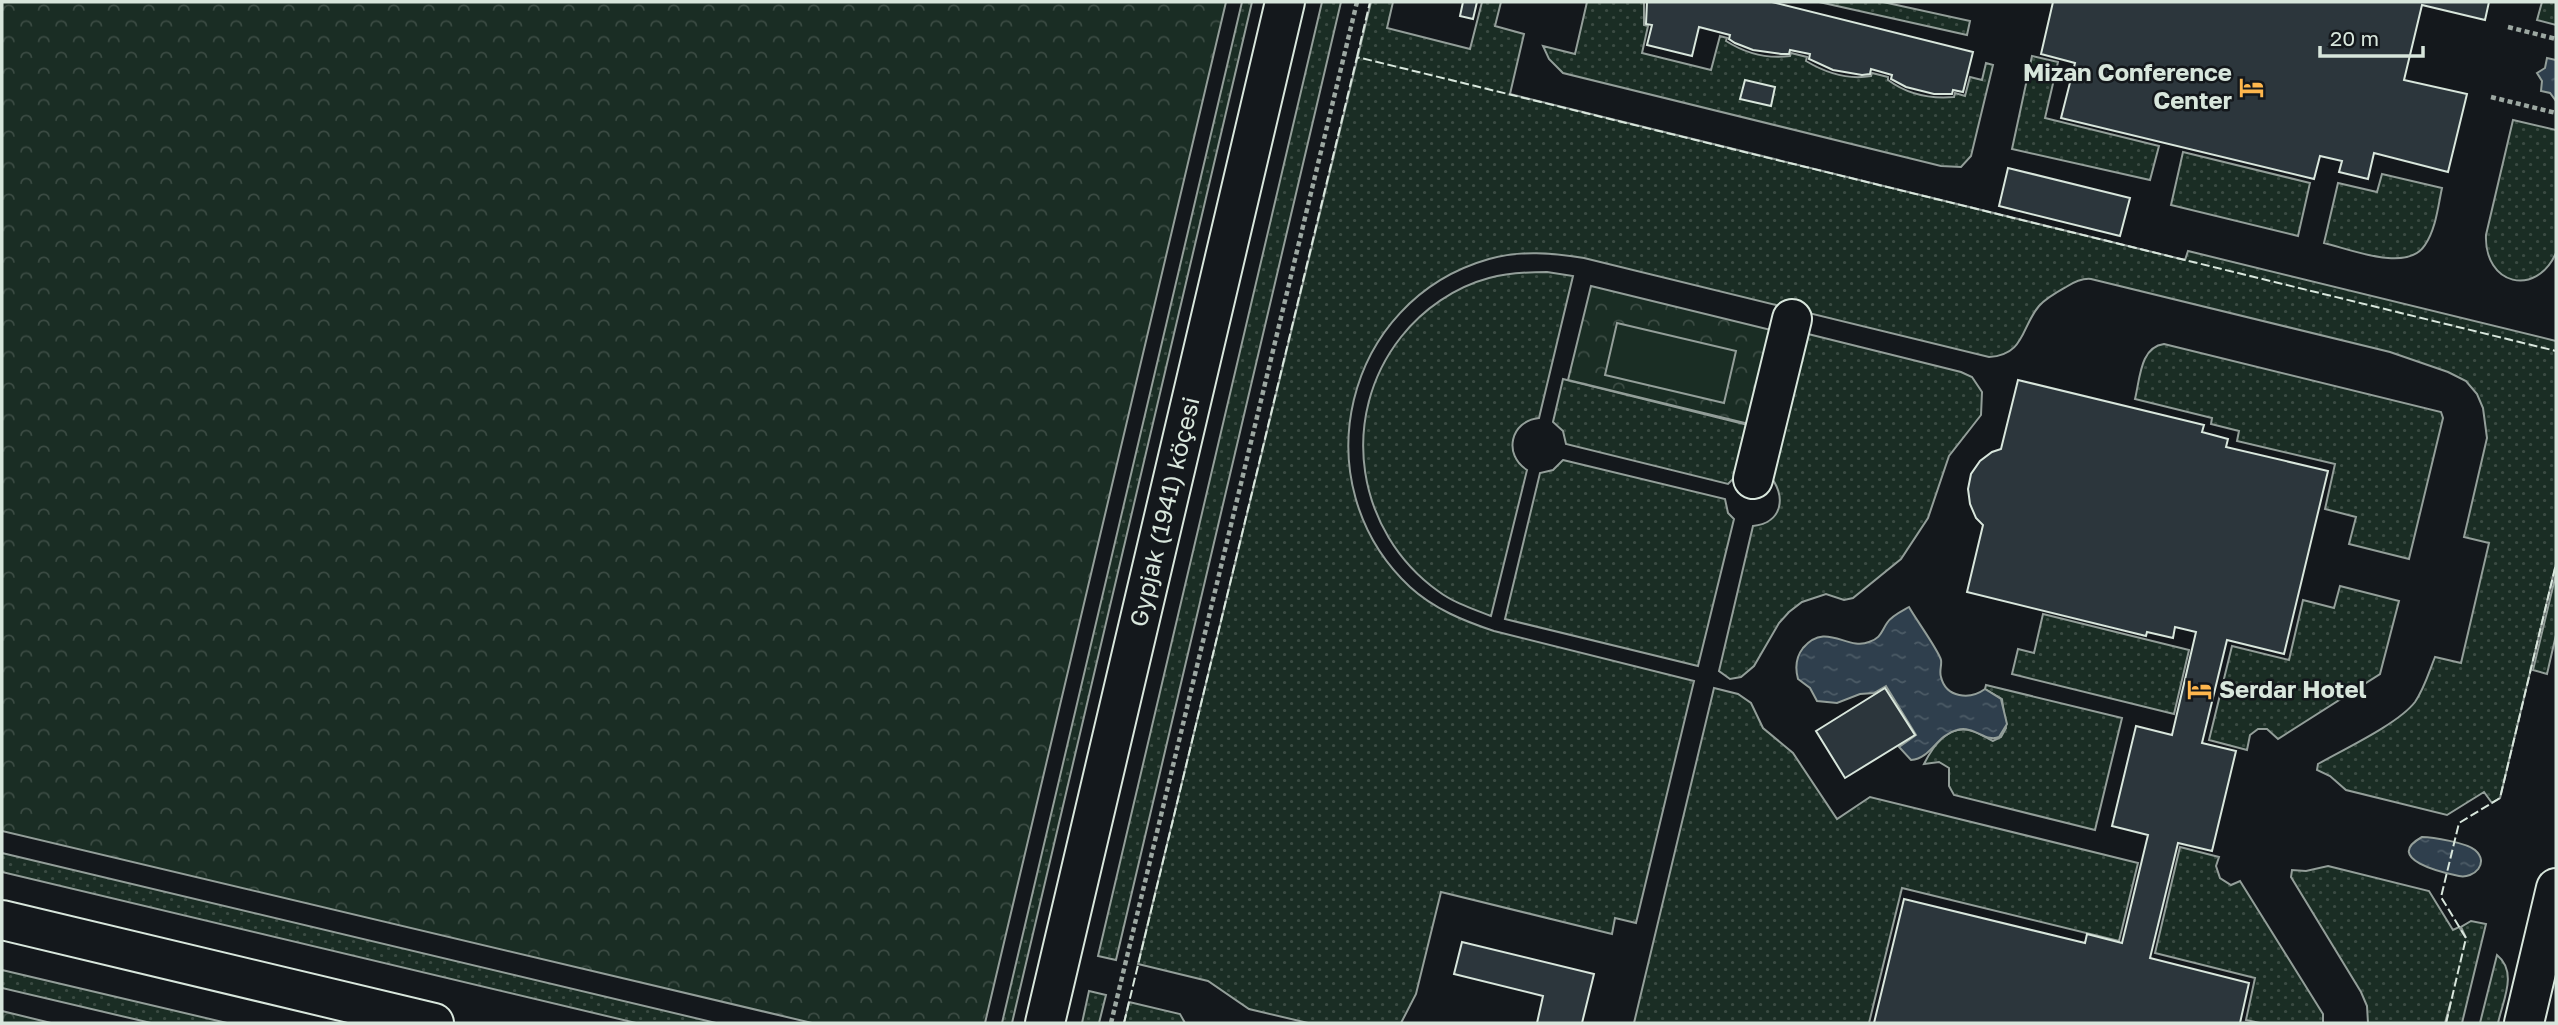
<svg xmlns="http://www.w3.org/2000/svg" width="2558" height="1025" font-family="'Golos Text',sans-serif">
	<style>
		.grass { fill: url(#grass-dots); stroke: #939e99; stroke-width: 2 }
		.forest { fill: url(#forest-crowns); stroke: #939e99; stroke-width: 2 }
		.pitch { fill: #1a2d24; stroke: #939e99; stroke-width: 2 }
		.water { fill: url(#water-ripples); stroke: #939e99; stroke-width: 2 }
		.building { fill: #2c363c; stroke: #d8e6dc; stroke-width: 2 }
		.lines { fill: none; stroke-linecap: round; stroke-linejoin: round }
		.minor-casing { stroke: #d8e6dc; stroke-width: 42 }
		.path { stroke: #9da8a2; stroke-width: 4.5; stroke-dasharray: 5 3.5; stroke-linecap: butt }
		.minor { stroke: #14181c; stroke-width: 38 }
		.fence { stroke: #d8e6dc; stroke-width: 2; stroke-dasharray: 9 3.5; stroke-linecap: butt }
		.labels { text-anchor: middle; stroke-width: 5; stroke-linejoin: round; paint-order: stroke }
		.poi-label { font-size: 24px; font-weight: bold; fill: #d8e6dc; stroke: #14181c; text-anchor: end }
		.street-label { font-size: 24px; fill: #d8e6dc; stroke: #14181c }
	</style>
	<defs>
		<pattern id="grass-dots" width="8" height="8" patternUnits="userSpaceOnUse" patternTransform="scale(1.75)"><rect width="8" height="8" fill="#1a2d24"/><path d="M2 2h.1M6 6h.1" fill="none" stroke="#3b4b43" stroke-width="1.8" stroke-linecap="round"/></pattern>
		<pattern id="forest-crowns" width="20" height="18" patternUnits="userSpaceOnUse" patternTransform="scale(1.75)"><rect width="20" height="18" fill="#1a2d24"/><path d="M2 6a3 3 0 1 1 6 0M12 15a3 3 0 1 1 6 0" fill="none" stroke="#3b4b43"/></pattern>
		<pattern id="water-ripples" width="26" height="14" patternUnits="userSpaceOnUse" patternTransform="scale(1.75)"><rect width="26" height="14" fill="#2f3f4d"/><path d="M2 4q2-2 4 0t4 0M15 11q2-2 4 0t4 0" fill="none" stroke="#4c5b66"/></pattern>
	</defs>
	<rect width="100%" height="100%" fill="#14181c"/>
	<path class="grass" d="M 1242,2 L 1252,2 L 1012,1023 L 1002,1023 Z
		M 1322,2 L 1341,2 L 1116,960 L 1098,956 Z
		M 1371,2 L 1393,2 L 1387,28 L 1470,49 L 1482,2 L 1501,2 L 1495,26 L 1524,34 L 1510,94 L 2185,260 L 2188,251 L 2556,341 L 2556,564 L 2500,798 L 2492,803 L 2484,792 L 2447,815 L 2346,790 L 2330,776 L 2317,770 L 2318,764 C 2344,749 2398,724 2415,702 C 2424,689 2429,672 2435,657 L 2461,663 L 2489,543 L 2464,537 L 2487,438 L 2483,408 L 2477,394 L 2466,381 L 2448,372 L 2390,352 L 2091,279 C 2082,278 2074,282 2066,287 C 2057,292 2046,298 2039,306 C 2021,327 2025,355 1989,357 L 1584,258 C 1552,253 1521,250 1489,259 C 1344,300 1300,484 1410,587 C 1434,609 1464,621 1494,631 L 1694,681 L 1636,923 L 1615,918 L 1612,934 L 1441,892 L 1416,994 L 1401,1023 L 1308,1023 L 1249,1009 L 1208,981 L 1138,964 Z
		M 1587,2 L 1644,2 L 1644,25 L 1648,26 L 1642,53 L 1711,70 L 1720,36 L 1727,38 L 1726,41 C 1745,53 1767,59 1790,56 L 1791,53 L 1807,57 L 1806,61 C 1826,73 1848,80 1871,76 L 1872,73 L 1888,77 L 1888,80 C 1907,94 1931,99 1954,97 L 1955,93 L 1965,96 L 1970,77 L 1982,80 L 1986,63 L 1993,65 L 1971,156 L 1961,167 L 1941,166 L 1563,73 L 1549,59 L 1543,46 L 1575,54 Z
		M 1819,2 L 1883,2 L 1970,21 L 1967,35 Z
		M 2542,2 L 2556,2 L 2556,25 L 2537,20 Z
		M 2032,56 L 2058,62 L 2045,118 L 2159,146 L 2150,180 L 2012,149 Z
		M 2513,120 L 2556,130 L 2556,253 C 2536,298 2484,285 2486,235 Z
		M 2183,152 L 2310,183 L 2298,236 L 2171,205 Z
		M 2382,174 L 2442,188 C 2438,206 2436,229 2425,245 C 2407,273 2350,249 2324,243 L 2338,183 L 2377,192 Z
		M 1547,272 L 1573,276 L 1539,418 C 1510,421 1503,455 1527,470 L 1491,616 C 1473,609 1454,603 1438,591 C 1356,532 1338,417 1401,337 C 1423,309 1455,287 1489,278 C 1508,273 1527,272 1547,272 Z
		M 1800,332 L 1961,372 L 1972,377 L 1982,392 L 1981,415 L 1949,456 L 1928,518 L 1901,559 L 1853,598 L 1844,600 L 1826,594 L 1802,602 L 1789,612 L 1779,623 L 1754,666 L 1741,677 L 1730,679 L 1719,671 L 1753,526 C 1783,523 1787,495 1769,475 Z
		M 2164,344 L 2441,412 L 2443,418 L 2409,559 L 2349,544 L 2356,517 L 2325,509 L 2335,464 L 2237,441 L 2239,431 L 2211,424 L 2212,418 L 2135,399 C 2140,379 2140,347 2164,344 Z
		M 1563,379 L 1756,427 L 1738,474 L 1728,484 L 1566,444 L 1563,431 L 1553,422 Z
		M 1563,460 L 1725,499 L 1728,513 L 1734,519 L 1698,666 L 1505,619 L 1540,473 L 1553,470 Z
		M 2556,574 L 2556,635 L 2547,674 L 2533,670 Z
		M 2340,586 L 2399,601 L 2380,674 L 2278,739 L 2267,729 L 2258,729 L 2250,735 L 2247,750 L 2209,740 L 2232,646 L 2289,660 L 2303,600 L 2334,608 Z
		M 2043,614 L 2189,650 L 2174,714 L 2012,674 L 2018,649 L 2034,653 Z
		M 1986,685 L 2122,718 L 2095,830 L 1954,795 L 1949,786 L 1949,768 L 1939,762 L 1924,764 C 1933,746 1949,724 1972,731 C 1980,733 1986,738 1993,741 L 2001,737 L 2006,728 L 2002,699 L 1985,689 Z
		M 1714,688 L 1738,694 L 1751,703 L 1763,728 L 1793,753 L 1837,819 L 1870,797 L 2138,863 L 2119,941 L 1902,888 L 1869,1023 L 1634,1023 Z
		M 2180,847 L 2219,857 L 2216,866 L 2220,878 L 2231,885 L 2240,881 L 2323,1014 L 2323,1023 L 2260,1023 L 2246,1020 L 2255,978 L 2155,953 Z
		M 2,853 L 716,1023 L 636,1023 L 2,872 Z
		M 2328,866 L 2429,891 L 2453,930 L 2459,927 L 2466,938 L 2461,927 L 2471,921 L 2486,924 L 2462,1023 L 2446,1023 L 2451,1001 L 2445,1023 L 2368,1023 L 2367,1006 L 2361,992 L 2291,877 L 2292,870 L 2306,871 Z
		M 2497,955 C 2518,972 2503,1000 2498,1023 L 2480,1023 Z
		M 2,970 L 227,1023 L 151,1023 L 2,988 Z
		M 1089,991 L 1106,995 L 1099,1023 L 1082,1023 Z
		M 1129,1002 L 1180,1014 L 1185,1023 L 1124,1023 Z"/>
	<path class="forest" d="M 2,2 L 1226,2 L 985,1023 L 812,1023 L 2,831 Z
		M 1591,286 L 1775,331 L 1753,425 L 1568,380 Z
		M 2,1011 L 51,1023 L 2,1023 Z"/>
	<path class="pitch" d="M 1617,323 L 1736,351 L 1724,403 L 1605,375 Z"/>
	<path class="water" d="M 2547,58 L 2556,60 L 2556,101 L 2550,93 L 2541,91 L 2542,81 L 2537,73 L 2545,68 Z
		M 1909,607 C 1915,618 1939,651 1941,660 C 1942,665 1939,671 1941,677 C 1946,698 1970,700 1985,689 L 2001,699 L 2007,724 L 1999,737 C 1986,743 1974,725 1957,730 C 1936,735 1932,758 1911,760 L 1899,747 L 1916,735 L 1886,686 L 1874,693 L 1860,694 L 1837,703 L 1817,701 L 1810,688 L 1798,679 C 1795,668 1796,657 1803,648 C 1826,621 1847,651 1869,642 C 1881,638 1881,632 1887,623 C 1891,616 1902,611 1909,607 Z
		M 2422,837 C 2433,837 2467,843 2475,850 C 2490,863 2474,879 2459,876 C 2444,873 2382,859 2422,837 Z"/>
	<path class="building" d="M 1463,2 L 1477,2 L 1473,19 L 1460,16 Z
		M 1647,2 L 1772,2 L 1973,52 L 1963,92 L 1953,90 L 1952,94 L 1934,94 L 1906,87 L 1891,79 L 1892,75 L 1871,69 L 1870,74 L 1862,75 L 1833,70 L 1809,59 L 1810,54 L 1790,50 L 1789,54 L 1781,54 L 1753,50 L 1735,43 L 1729,39 L 1730,35 L 1699,27 L 1692,56 L 1647,45 L 1652,25 L 1646,24 Z
		M 2053,2 L 2489,2 L 2485,20 L 2422,5 L 2404,80 L 2467,94 L 2448,172 L 2374,153 L 2368,179 L 2339,172 L 2342,161 L 2320,156 L 2314,179 L 2061,118 L 2075,63 L 2041,54 Z
		M 1745,80 L 1775,87 L 1771,106 L 1740,99 Z
		M 2008,168 L 2130,198 L 2120,236 L 1999,206 Z
		M 2018,380 L 2204,425 L 2202,432 L 2228,439 L 2226,447 L 2328,471 L 2284,654 L 2227,640 L 2202,743 L 2236,751 L 2212,851 L 2178,843 L 2150,958 L 2249,983 L 2240,1023 L 1874,1023 L 1904,899 L 2085,943 L 2087,934 L 2122,943 L 2148,835 L 2112,826 L 2136,726 L 2172,735 L 2196,632 L 2175,627 L 2173,638 L 2147,632 L 2146,636 L 1967,592 L 1983,525 L 1976,518 L 1970,504 L 1968,489 L 1971,474 L 1980,461 L 1992,452 L 2001,449 Z
		M 1885,688 L 1915,735 L 1845,778 L 1816,731 Z
		M 1462,942 L 1594,974 L 1582,1023 L 1537,1023 L 1543,996 L 1454,974 Z"/>
	<g class="lines">
		<defs>
			<g id="minor">
				<path d="M 1753,479 L 1792,319"/>
				<path d="M 2,920 L 434,1023"/>
				<path id="s1" d="M 1045,1023 L 1285,2"/>
				<path d="M 2524,1023 L 2556,888"/>
			</g>
		</defs>
		<use href="#minor" class="minor-casing"/>
		<path class="path" d="M 2508,27 L 2556,39
			M 2491,97 L 2556,113
			M 1111,1023 L 1357,2"/>
		<use href="#minor" class="minor"/>
		<path class="fence" d="M 1357,57 L 1370,2
			M 1124,1023 L 1357,57 L 2556,351
			M 2446,1023 L 2466,938 L 2441,897 L 2459,823 L 2500,798 L 2556,564"/>
	</g>
	<defs>
		<symbol id="hotel-bare" viewBox="-9 -9 18 18"><path d="M-6-4.5h1.5V1H6V5H4.5V3h-9V5H-6ZM-4 0a1.8 1.8 0 1 1 3.6 0ZM.5 0V-2.5h3Q6-2.5 6 0Z" fill="#ffb74d" stroke="#14181c" stroke-width="2.5" paint-order="stroke"/></symbol>
	</defs>
	<g fill-rule="evenodd">
		<use href="#hotel-bare" x="2234" y="70" width="35" height="35"/>
		<use href="#hotel-bare" x="2182" y="672" width="35" height="35"/>
	</g>
	<g class="labels">
		<g class="poi-label">
			<text x="2232" y="81">Mizan Conference<tspan x="2232" dy="28">Center</tspan></text>
			<text x="2219" y="698" text-anchor="start">Serdar Hotel</text>
		</g>
		<g class="street-label">
			<text dy="8" stroke="none"><textPath href="#s1" startOffset="525">Gypjak (1941) köçesi</textPath></text>
		</g>
	</g>
	<rect width="2558" height="1025" fill="none" stroke="#d8e6dc" stroke-width="7"/>
	<path d="M2320 46v10h103v-10" fill="none" stroke="#d8e6dc" stroke-width="3.5"/>
	<text x="2330" y="46" font-size="21" fill="#d8e6dc" stroke="#14181c" stroke-width="5" paint-order="stroke">20 m</text>
</svg>
